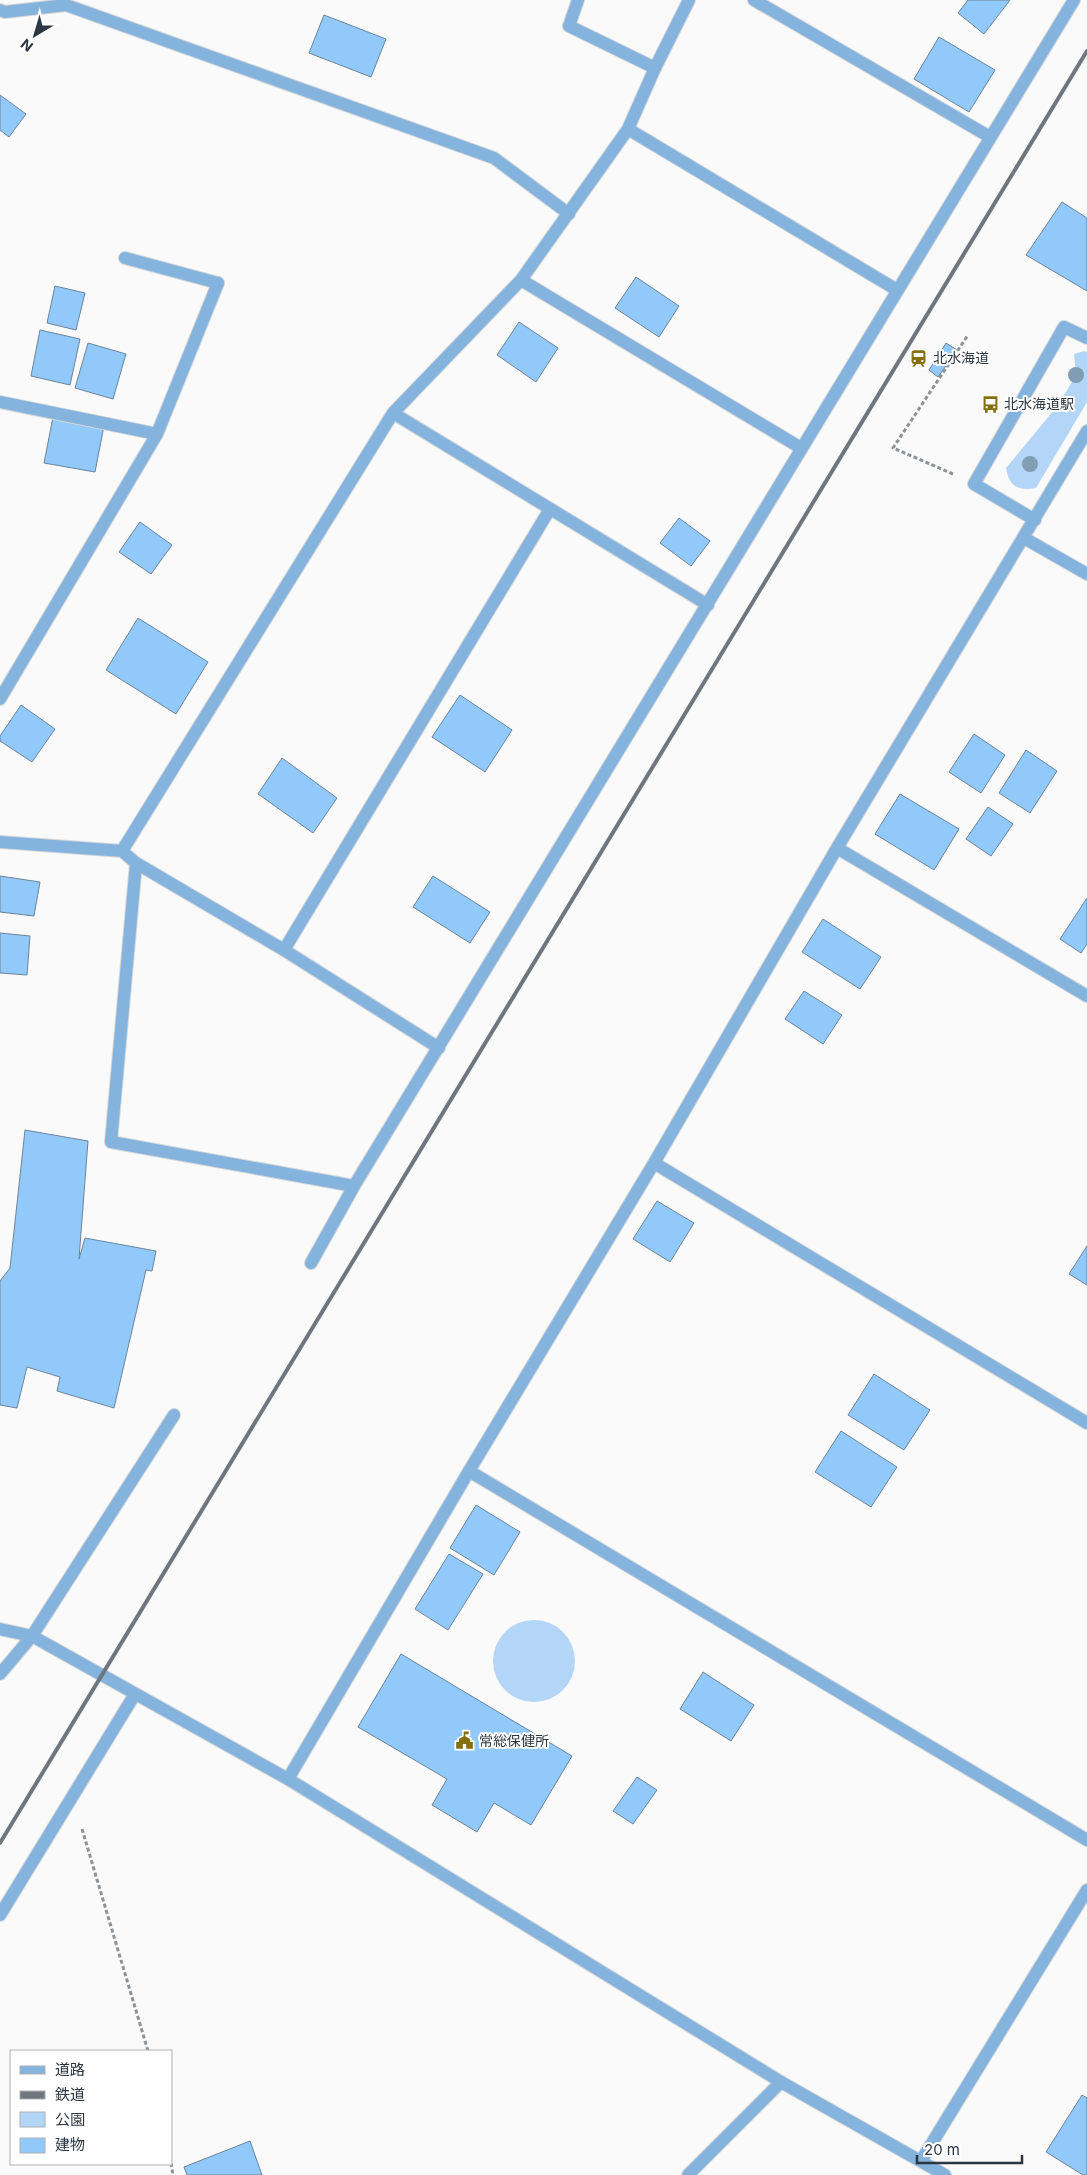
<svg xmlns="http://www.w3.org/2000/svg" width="1087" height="2175" font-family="Inter,'Noto Sans JP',sans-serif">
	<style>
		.green { fill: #b4d6f6 }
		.building { fill: #91c9fb; stroke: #6b849a }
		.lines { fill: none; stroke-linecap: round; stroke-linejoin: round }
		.service-casing { stroke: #d5d7d9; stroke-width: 14 }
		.minor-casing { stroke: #d5d7d9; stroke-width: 14 }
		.tertiary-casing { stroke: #d5d7d9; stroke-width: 14 }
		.path { stroke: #8d9297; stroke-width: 3; stroke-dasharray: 4 2.5; stroke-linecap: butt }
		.service { stroke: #84b3dd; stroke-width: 12 }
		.minor { stroke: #84b3dd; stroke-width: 12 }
		.tertiary { stroke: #84b3dd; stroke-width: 12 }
		.rail { stroke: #6f767d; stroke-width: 4 }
		.tree { fill: #819db4 }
		.labels { text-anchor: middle; stroke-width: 4; stroke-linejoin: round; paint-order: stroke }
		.poi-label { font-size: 14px; fill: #2c3640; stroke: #fff; text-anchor: start }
	</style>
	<rect width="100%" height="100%" fill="#fafafa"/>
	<path class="green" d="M 1084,351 L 1087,352 L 1087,402 L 1036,488 C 1019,491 1009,487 1006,468 L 1058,405 L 1076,375 L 1074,354 Z
		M493 1661a41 41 0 1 1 82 0a41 41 0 1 1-82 0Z"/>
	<path class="building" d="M 968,0 L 1010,0 L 984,34 L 958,13 Z
		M 324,15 L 386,39 L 371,77 L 309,53 Z
		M 939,37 L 995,70 L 969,112 L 914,79 Z
		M 0,95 L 26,114 L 9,137 L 0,130 Z
		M 1062,202 L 1087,218 L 1087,291 L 1026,255 Z
		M 636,277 L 679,306 L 659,337 L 615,308 Z
		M 55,286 L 85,293 L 76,330 L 47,323 Z
		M 519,322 L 558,348 L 536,382 L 497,355 Z
		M 40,330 L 80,339 L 70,385 L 31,376 Z
		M 88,343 L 126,354 L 113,399 L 75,388 Z
		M 946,343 L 957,350 L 938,377 L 929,370 Z
		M 53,417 L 104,426 L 95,472 L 44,463 Z
		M 679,518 L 710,541 L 691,566 L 660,543 Z
		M 140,522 L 172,545 L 151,574 L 119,552 Z
		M 138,618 L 208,662 L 176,714 L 106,670 Z
		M 460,695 L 512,730 L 485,772 L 432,737 Z
		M 21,705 L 55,729 L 32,762 L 0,741 L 0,736 Z
		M 974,734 L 1005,755 L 981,793 L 949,772 Z
		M 1026,750 L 1057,771 L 1030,813 L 999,793 Z
		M 282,758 L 337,798 L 313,833 L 258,794 Z
		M 900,794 L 959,829 L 934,870 L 875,834 Z
		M 988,807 L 1013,824 L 991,856 L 966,839 Z
		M 0,876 L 40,882 L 34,916 L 0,912 Z
		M 433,876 L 490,912 L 470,943 L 413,907 Z
		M 1087,898 L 1087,944 L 1081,953 L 1060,939 Z
		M 823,919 L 881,957 L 860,989 L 802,952 Z
		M 0,933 L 30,936 L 27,975 L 0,973 Z
		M 804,991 L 842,1015 L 823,1044 L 785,1019 Z
		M 25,1130 L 88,1141 L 79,1259 L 85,1238 L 156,1251 L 152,1271 L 146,1270 L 114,1408 L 57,1391 L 60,1377 L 27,1367 L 17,1408 L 0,1405 L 0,1281 L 10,1268 Z
		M 657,1201 L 694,1223 L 670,1262 L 633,1239 Z
		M 1087,1246 L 1087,1285 L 1069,1274 Z
		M 874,1374 L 930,1410 L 904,1450 L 848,1415 Z
		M 841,1431 L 897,1467 L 871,1507 L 815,1472 Z
		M 476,1505 L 520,1532 L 494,1575 L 450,1548 Z
		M 449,1554 L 483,1574 L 448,1630 L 415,1609 Z
		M 401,1654 L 572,1756 L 531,1825 L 494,1803 L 477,1832 L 432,1805 L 447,1779 L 358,1727 Z
		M 703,1672 L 754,1705 L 731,1741 L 680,1709 Z
		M 637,1777 L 657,1790 L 633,1824 L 613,1811 Z
		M 1082,2095 L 1087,2098 L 1087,2175 L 1083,2175 L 1046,2152 Z
		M 250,2141 L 262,2175 L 187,2175 L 184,2167 Z"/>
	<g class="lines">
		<defs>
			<path id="service" d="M 578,0 L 569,26 L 655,68
				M 0,10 L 5,12 L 66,5 L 494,158 L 569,214
				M 125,258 L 218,283
				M 521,280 L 801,448
				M 688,2175 L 781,2082"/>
			<path id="minor" d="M 754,0 L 990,137
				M 628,129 L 897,290
				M 0,402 L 157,434
				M 393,413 L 708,605
				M 1035,520 L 974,484 L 1064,327 L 1087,338
				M 1024,538 L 1087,574
				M 0,699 L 157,434 L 218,283
				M 0,842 L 122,851 L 136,863 L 284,950 L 439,1048
				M 837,848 L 1087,996
				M 122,851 L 393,413 L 521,280 L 628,129 L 655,68 L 689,0
				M 136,863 L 111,1142 L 354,1186
				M 284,950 L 550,509
				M 654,1163 L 1087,1423
				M 311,1263 L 354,1186 L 1074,0
				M 469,1471 L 1087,1840
				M 0,1629 L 32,1636 L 288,1779 L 781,2082 L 945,2175
				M 0,1674 L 32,1636 L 174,1415
				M 288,1779 L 469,1471 L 654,1163 L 837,848 L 1087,431
				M 0,1915 L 135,1694"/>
			<path id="tertiary" d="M 921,2161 L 1087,1890"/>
		</defs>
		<use href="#service" class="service-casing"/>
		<use href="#minor" class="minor-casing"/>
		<use href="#tertiary" class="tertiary-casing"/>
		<path class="path" d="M 953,474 L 893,448 L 968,335
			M 82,1829 L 148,2051
			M 171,2163 L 173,2175"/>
		<use href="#service" class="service"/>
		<use href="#minor" class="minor"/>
		<use href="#tertiary" class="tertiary"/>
		<path class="rail" d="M 0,1843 L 1087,51"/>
	</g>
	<g class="tree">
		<circle cx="1076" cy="375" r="8"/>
		<circle cx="1030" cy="464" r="8"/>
	</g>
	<defs>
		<symbol id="station-bare" viewBox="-9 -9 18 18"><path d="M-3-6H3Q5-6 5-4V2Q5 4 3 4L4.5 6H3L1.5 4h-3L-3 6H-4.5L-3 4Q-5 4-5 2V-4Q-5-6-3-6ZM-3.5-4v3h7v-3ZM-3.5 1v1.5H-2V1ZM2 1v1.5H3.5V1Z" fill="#83700f" stroke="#fff" stroke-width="2.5" paint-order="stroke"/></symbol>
		<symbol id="bus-bare" viewBox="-9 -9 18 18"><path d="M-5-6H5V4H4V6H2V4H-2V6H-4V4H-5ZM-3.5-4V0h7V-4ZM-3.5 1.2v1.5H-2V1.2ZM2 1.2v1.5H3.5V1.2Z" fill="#83700f" stroke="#fff" stroke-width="2.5" paint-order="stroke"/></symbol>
		<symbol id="civic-bare" viewBox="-9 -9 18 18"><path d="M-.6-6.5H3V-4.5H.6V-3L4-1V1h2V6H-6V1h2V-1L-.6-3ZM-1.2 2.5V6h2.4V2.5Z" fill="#83700f" stroke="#fff" stroke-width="2.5" paint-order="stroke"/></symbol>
	</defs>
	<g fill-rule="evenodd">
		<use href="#station-bare" x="906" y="346" width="25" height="25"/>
		<use href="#bus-bare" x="978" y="392" width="25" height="25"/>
		<use href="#civic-bare" x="452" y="1728" width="25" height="25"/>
	</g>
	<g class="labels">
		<g class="poi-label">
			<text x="933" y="363">北水海道</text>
			<text x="1004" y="409">北水海道駅</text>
			<text x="479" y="1746">常総保健所</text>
		</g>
	</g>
	<rect x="10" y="2050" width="162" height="115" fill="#ffffff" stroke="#abafb3"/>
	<rect x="20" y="2066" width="25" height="8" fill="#84b3dd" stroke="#abafb3"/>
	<text x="55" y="2075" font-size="15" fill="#2c3640">道路</text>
	<rect x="20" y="2091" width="25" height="8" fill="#6f767d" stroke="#abafb3"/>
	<text x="55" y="2100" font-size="15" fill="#2c3640">鉄道</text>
	<rect x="20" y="2112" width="25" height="15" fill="#b4d6f6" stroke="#abafb3"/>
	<text x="55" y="2125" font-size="15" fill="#2c3640">公園</text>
	<rect x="20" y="2138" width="25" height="15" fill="#91c9fb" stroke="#abafb3"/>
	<text x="55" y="2150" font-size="15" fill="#2c3640">建物</text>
	<g transform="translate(35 35) rotate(218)" stroke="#ffffff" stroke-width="4" paint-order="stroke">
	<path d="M0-4L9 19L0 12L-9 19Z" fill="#2c3640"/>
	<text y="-8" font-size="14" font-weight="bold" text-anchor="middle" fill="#2c3640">N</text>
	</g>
	<path d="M917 2155v8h105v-8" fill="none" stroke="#2c3640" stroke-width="2.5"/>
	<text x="924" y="2155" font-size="15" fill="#2c3640" stroke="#ffffff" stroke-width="4" paint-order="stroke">20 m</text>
</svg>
